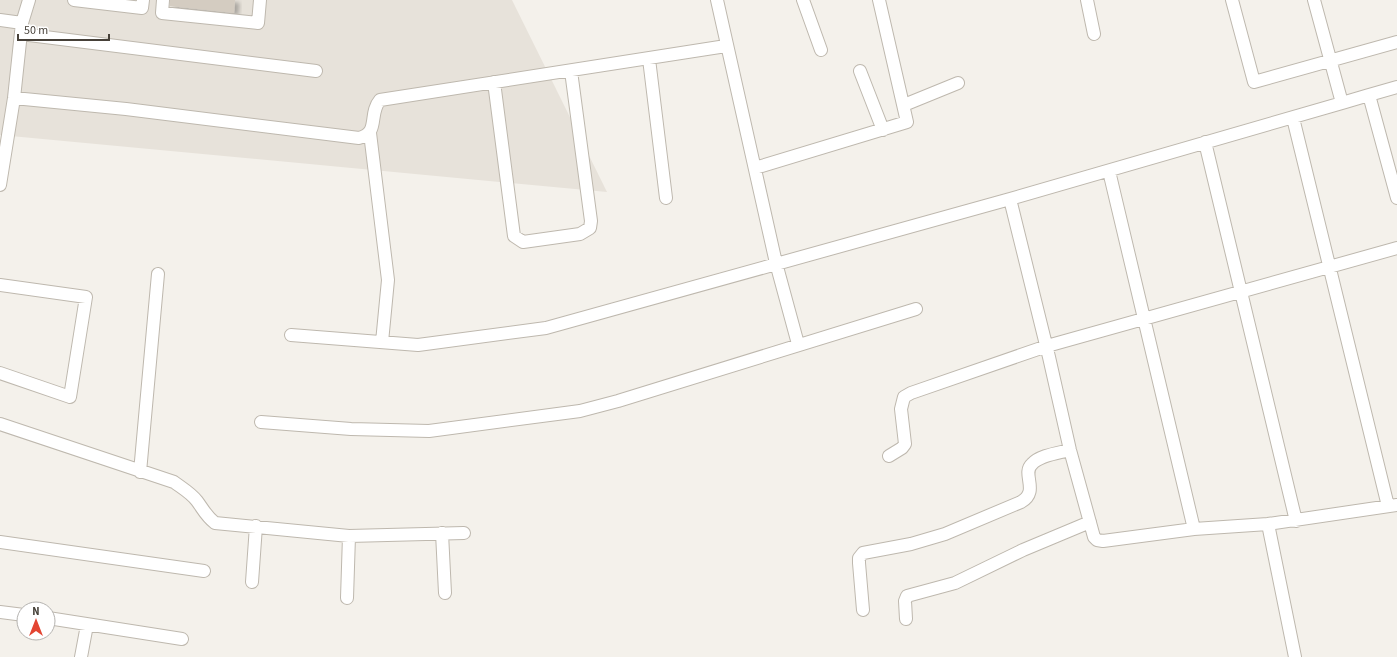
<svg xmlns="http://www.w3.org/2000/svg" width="1397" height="657" font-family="'Source Sans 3',sans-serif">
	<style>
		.residential { fill: #e7e2da }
		.building { fill: #d4ccc1; filter: url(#shadow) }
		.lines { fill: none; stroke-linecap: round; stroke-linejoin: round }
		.minor-casing { stroke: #beb8ae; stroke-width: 14 }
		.minor { stroke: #fff; stroke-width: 12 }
	</style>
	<defs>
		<filter id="shadow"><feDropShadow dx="4.5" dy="2.5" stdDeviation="2" flood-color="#0004"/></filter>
	</defs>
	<rect width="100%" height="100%" fill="#f4f1eb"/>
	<path class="residential" d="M 0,0 L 512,0 L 607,192 L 0,135 Z"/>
	<path class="building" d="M 170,0 L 235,0 L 234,13 L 170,6 Z"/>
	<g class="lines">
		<defs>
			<path id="minor" d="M 74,0 L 142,8 L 143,0
				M 163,0 L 162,13 L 258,23 L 260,0
				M 717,0 L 776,263 L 798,344
				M 803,0 L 821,50
				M 1087,0 L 1094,34
				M 1232,0 L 1254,82 L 1397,42
				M 1314,0 L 1342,103 L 1369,95 L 1397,198
				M 0,20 L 22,23
				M 21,34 L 316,71
				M 649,59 L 666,198
				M 860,71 L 883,130
				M 494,82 L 514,236 L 523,242 L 580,234 L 590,228 L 591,221 L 571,71
				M 1369,95 L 1397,87
				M 14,98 L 126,109 L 359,138 C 380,133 368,114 380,100 L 726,46
				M 904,105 L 958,83
				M 1293,118 L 1388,506
				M 370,133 L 388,280 L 382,342
				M 1205,142 L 1296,521
				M 755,168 L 907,122 L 879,0
				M 1109,171 L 1194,529
				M 0,185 L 14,98 L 22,23 L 29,0
				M 1010,199 L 1049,357 L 1070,450 L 1094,537 L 1097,540 L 1103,541 L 1194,529 L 1268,524
				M 0,285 L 86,297 L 70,397 L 0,373
				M 291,335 L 418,345 L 546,328 L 1010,199 L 1342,103
				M 261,422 L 351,429 L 429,431 L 580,411 L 618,401 L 916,309
				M 0,424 L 174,482 C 182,488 191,493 197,501 C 203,509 206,516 215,523 L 349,536 L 464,533
				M 889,456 L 902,448 L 905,444 L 901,409 L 904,397 L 911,393 L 1047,346 L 1397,248
				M 140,472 L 158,274
				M 442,533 L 445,593
				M 0,542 L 204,571
				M 252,582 L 256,526
				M 347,598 L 349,536
				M 863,610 L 859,563 L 859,558 L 863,553 L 911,544 L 945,534 L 1021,502 C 1040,491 1021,474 1032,464 C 1040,455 1059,453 1070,450
				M 0,612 L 24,615
				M 48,618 L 182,639
				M 906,619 L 905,601 L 907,596 L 955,583 L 1023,550 L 1090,522
				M 81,657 L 87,625
				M 1295,657 L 1268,524 L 1397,505"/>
		</defs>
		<use href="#minor" class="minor-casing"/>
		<use href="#minor" class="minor"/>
	</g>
	<g transform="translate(36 621)"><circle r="19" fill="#ffffff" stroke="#b5b3b0"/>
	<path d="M0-3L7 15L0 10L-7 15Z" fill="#e34532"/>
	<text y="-6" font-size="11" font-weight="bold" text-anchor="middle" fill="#474139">N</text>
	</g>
	<path d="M18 34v6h91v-6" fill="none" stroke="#474139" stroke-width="2"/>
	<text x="24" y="34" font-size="12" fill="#474139" stroke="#ffffff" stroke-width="3" paint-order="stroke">50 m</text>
</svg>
